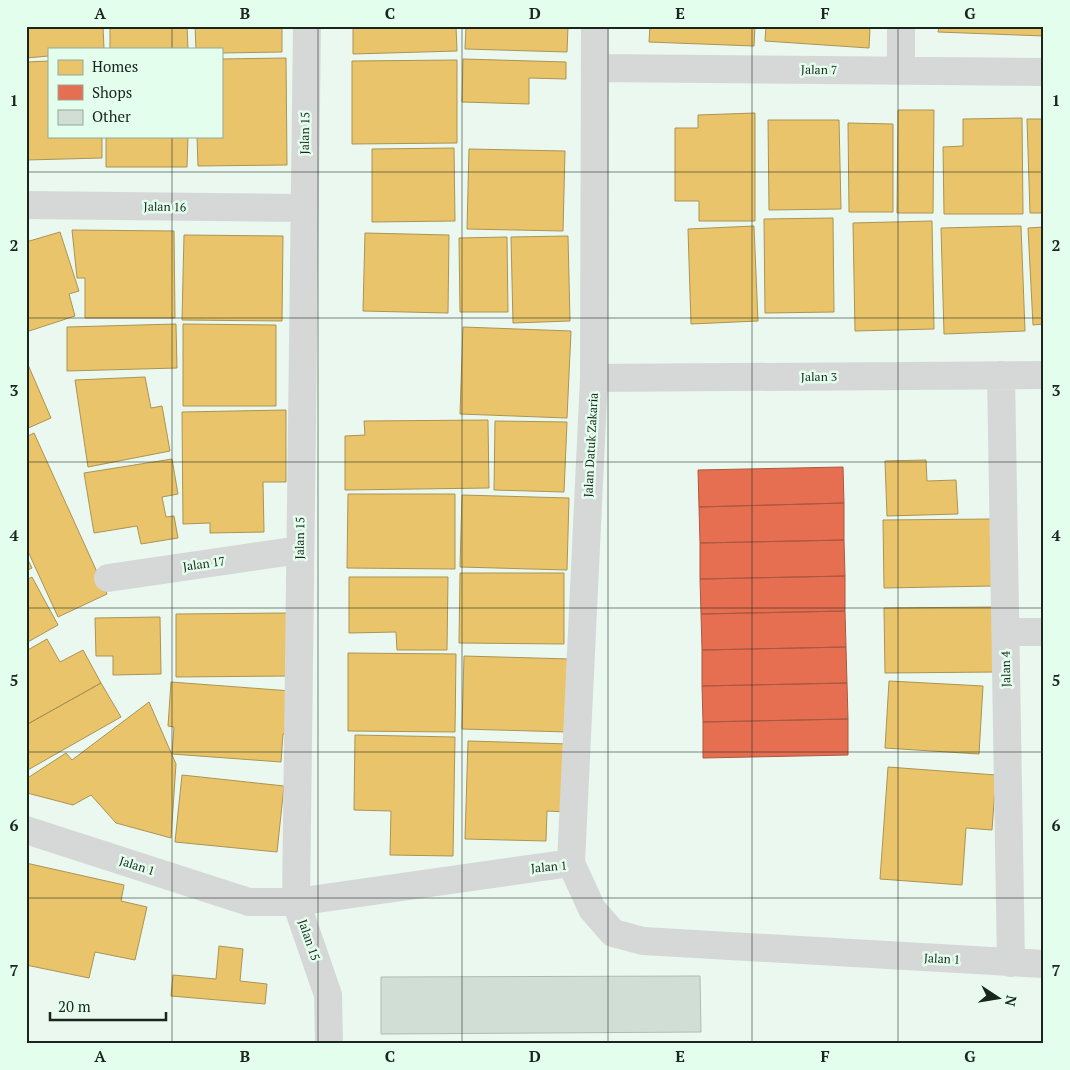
<svg xmlns="http://www.w3.org/2000/svg" width="1070" height="1070" font-family="'PT Serif',serif">
	<style>
		.homes { fill: #e9c46a; stroke: #ab9453 }
		.shops { fill: #e76f51; stroke: #a95941 }
		.building { fill: #d1ded6; stroke: #afbbb3 }
		.lines { fill: none; stroke-linecap: round; stroke-linejoin: round }
		.minor { stroke: #d5d8d7; stroke-width: 28 }
		.grid { fill: none; stroke: #19251d; stroke-width: 1; stroke-opacity: 0.55 }
		.labels { text-anchor: middle; stroke-width: 5; stroke-linejoin: round; paint-order: stroke }
		.street-label { font-size: 12px; fill: #19251d; stroke: #e4feed }
		.neatline { fill: none; stroke: #19251d; stroke-width: 2 }
		.grid-label { font-size: 16px; text-anchor: middle; font-weight: bold; fill: #19251d }
	</style>
	<rect width="100%" height="100%" fill="#eaf8ef"/>
	<path class="homes" d="M 26,26 L 103,26 L 104,49 L 49,49 L 49,56 L 26,58 Z
		M 110,26 L 187,26 L 188,49 L 110,49 Z
		M 195,26 L 282,26 L 282,52 L 221,53 L 221,49 L 196,49 Z
		M 353,26 L 456,26 L 457,51 L 353,54 Z
		M 466,26 L 568,26 L 567,52 L 465,49 Z
		M 650,26 L 755,26 L 754,46 L 649,42 Z
		M 766,26 L 886,26 L 886,28 L 870,28 L 869,48 L 765,41 Z
		M 939,26 L 1044,26 L 1044,36 L 938,32 Z
		M 286,58 L 287,165 L 198,166 L 197,136 L 221,136 L 221,59 Z
		M 463,59 L 566,62 L 566,79 L 529,78 L 529,104 L 462,102 Z
		M 457,60 L 457,143 L 352,144 L 352,61 Z
		M 49,61 L 49,136 L 102,136 L 102,158 L 26,160 L 26,62 Z
		M 898,110 L 934,110 L 933,213 L 897,213 Z
		M 755,113 L 755,221 L 699,221 L 699,201 L 675,201 L 675,128 L 698,128 L 698,115 Z
		M 1022,118 L 1023,214 L 944,214 L 943,147 L 963,146 L 963,119 Z
		M 1027,119 L 1044,119 L 1044,213 L 1030,213 Z
		M 768,120 L 839,120 L 841,209 L 769,210 Z
		M 848,123 L 893,124 L 893,212 L 849,212 Z
		M 106,136 L 188,136 L 187,167 L 106,167 Z
		M 454,148 L 455,221 L 372,222 L 372,149 Z
		M 469,149 L 565,151 L 563,231 L 467,229 Z
		M 833,218 L 834,312 L 765,313 L 764,219 Z
		M 932,221 L 934,329 L 855,331 L 853,223 Z
		M 754,226 L 758,321 L 691,324 L 688,229 Z
		M 1021,226 L 1025,331 L 944,334 L 941,228 Z
		M 1044,227 L 1044,324 L 1033,325 L 1028,228 Z
		M 72,230 L 174,231 L 175,318 L 85,318 L 85,278 L 77,278 Z
		M 60,232 L 79,291 L 69,294 L 75,316 L 26,332 L 26,242 Z
		M 365,233 L 449,235 L 448,313 L 363,311 Z
		M 184,235 L 283,236 L 282,321 L 182,320 Z
		M 568,236 L 570,321 L 513,323 L 511,237 Z
		M 507,237 L 508,312 L 460,312 L 459,238 Z
		M 176,324 L 177,368 L 67,371 L 67,327 Z
		M 183,324 L 276,325 L 276,406 L 183,406 Z
		M 463,327 L 571,331 L 567,418 L 460,414 Z
		M 26,360 L 51,418 L 26,429 Z
		M 145,377 L 151,408 L 162,406 L 170,451 L 88,467 L 75,380 Z
		M 286,410 L 286,482 L 263,482 L 264,532 L 210,533 L 210,523 L 183,524 L 182,412 Z
		M 488,420 L 489,488 L 345,490 L 345,436 L 365,435 L 364,421 Z
		M 495,421 L 567,422 L 564,492 L 494,490 Z
		M 34,433 L 107,594 L 58,617 L 26,547 L 26,437 Z
		M 172,459 L 178,494 L 162,497 L 166,517 L 174,516 L 178,538 L 141,544 L 137,526 L 94,533 L 84,473 Z
		M 926,460 L 927,481 L 956,480 L 958,514 L 887,516 L 885,461 Z
		M 348,494 L 455,494 L 455,569 L 347,568 Z
		M 462,495 L 569,498 L 567,570 L 460,567 Z
		M 991,519 L 992,586 L 884,588 L 883,520 Z
		M 26,556 L 32,568 L 26,571 Z
		M 460,573 L 564,573 L 564,644 L 459,643 Z
		M 32,577 L 58,625 L 26,643 L 26,580 Z
		M 349,577 L 448,577 L 447,650 L 397,650 L 396,632 L 349,633 Z
		M 996,607 L 996,672 L 885,673 L 884,608 Z
		M 287,613 L 288,676 L 176,677 L 176,614 Z
		M 160,617 L 161,674 L 113,675 L 113,656 L 96,656 L 95,618 Z
		M 47,639 L 60,662 L 83,650 L 101,683 L 26,725 L 26,651 Z
		M 348,653 L 456,654 L 455,732 L 348,731 Z
		M 464,656 L 570,659 L 568,732 L 462,729 Z
		M 889,681 L 983,686 L 979,754 L 885,748 Z
		M 171,682 L 291,691 L 287,734 L 283,734 L 281,762 L 172,754 L 174,727 L 168,726 Z
		M 101,683 L 121,717 L 26,771 L 26,725 Z
		M 149,702 L 176,764 L 171,838 L 116,823 L 91,795 L 73,805 L 27,793 L 26,779 L 66,753 L 72,760 Z
		M 355,735 L 455,737 L 453,856 L 390,855 L 391,811 L 354,810 Z
		M 468,741 L 569,744 L 567,812 L 547,811 L 546,841 L 465,839 Z
		M 888,767 L 996,775 L 992,830 L 966,828 L 962,885 L 880,879 Z
		M 182,775 L 284,786 L 277,852 L 175,842 Z
		M 26,863 L 124,885 L 121,901 L 147,907 L 135,960 L 95,952 L 89,978 L 26,965 Z
		M 219,946 L 243,949 L 240,981 L 267,984 L 265,1004 L 171,996 L 173,975 L 216,979 Z"/>
	<path class="shops" d="M 843,467 L 844,503 L 699,507 L 698,470 Z
		M 844,503 L 844,540 L 700,543 L 699,507 Z
		M 844,540 L 845,576 L 700,579 L 700,543 Z
		M 845,576 L 845,611 L 701,614 L 700,579 Z
		M 845,611 L 846,647 L 702,650 L 701,614 Z
		M 846,647 L 847,683 L 702,686 L 702,650 Z
		M 847,683 L 848,719 L 703,722 L 702,686 Z
		M 848,719 L 848,755 L 703,758 L 703,722 Z"/>
	<path class="building" d="M 700,976 L 701,1032 L 381,1034 L 381,977 Z"/>
	<g class="lines">
		<path class="minor" d="M 307,26 L 296,902 L 328,995 L 329,1044
			M 595,26 L 594,378 L 571,863 L 592,909 L 613,933 L 643,941 L 1044,964
			M 901,26 L 901,71
			M 595,68 L 1044,72
			M 26,205 L 304,208
			M 1001,375 L 1011,963
			M 594,378 L 1044,375
			M 108,578 L 300,550
			M 1006,632 L 1044,632
			M 26,830 L 249,902 L 296,902 L 571,863"/>
	</g>
	<path class="grid" d="M 172,26 L 172,49M 318,26 L 318,1044M 462,26 L 462,1044M 608,26 L 608,1044M 752,26 L 752,1044M 898,26 L 898,1044M 172,136 L 172,1044M 26,172 L 1044,172M 26,318 L 1044,318M 26,462 L 1044,462M 26,608 L 1044,608M 26,752 L 1044,752M 26,898 L 1044,898"/>
	<g class="labels">
		<g class="street-label">
			<text transform="translate(819 70) rotate(1)" y="4">Jalan 7</text>
			<text transform="translate(305 133) rotate(-89)" y="4">Jalan 15</text>
			<text transform="translate(165 207) rotate(1)" y="4">Jalan 16</text>
			<text x="819" y="381">Jalan 3</text>
			<text transform="translate(591 445) rotate(-87)" y="4">Jalan Datuk Zakaria</text>
			<text transform="translate(300 538) rotate(-89)" y="4">Jalan 15</text>
			<text transform="translate(204 564) rotate(-8)" y="4">Jalan 17</text>
			<text transform="translate(1006 669) rotate(-91)" y="4">Jalan 4</text>
			<text transform="translate(137 866) rotate(18)" y="4">Jalan 1</text>
			<text transform="translate(549 867) rotate(-5)" y="4">Jalan 1</text>
			<text transform="translate(309 940) rotate(71)" y="4">Jalan 15</text>
			<text transform="translate(942 959) rotate(3)" y="4">Jalan 1</text>
		</g>
	</g>
	<rect width="1070" height="1070" fill="none" stroke="#e4feed" stroke-width="55"/>
	<rect x="48" y="48" width="175" height="90" fill="#e4feed" stroke="#93a79a"/>
	<rect x="58" y="60" width="25" height="15" fill="#e9c46a" stroke="#93a79a"/>
	<text x="92" y="72" font-size="15" fill="#19251d">Homes</text>
	<rect x="58" y="85" width="25" height="15" fill="#e76f51" stroke="#93a79a"/>
	<text x="92" y="98" font-size="15" fill="#19251d">Shops</text>
	<rect x="58" y="110" width="25" height="15" fill="#d1ded6" stroke="#93a79a"/>
	<text x="92" y="122" font-size="15" fill="#19251d">Other</text>
	<g transform="translate(998 998) rotate(102)" stroke="#e4feed" stroke-width="4" paint-order="stroke">
	<path d="M0-4L9 19L0 12L-9 19Z" fill="#19251d"/>
	<text y="-8" font-size="14" font-weight="bold" text-anchor="middle" fill="#19251d">N</text>
	</g>
	<path d="M50 1012v8h116v-8" fill="none" stroke="#19251d" stroke-width="2.5"/>
	<text x="58" y="1012" font-size="15" fill="#19251d" stroke="#e4feed" stroke-width="4" paint-order="stroke">20 m</text>
	<rect x="28" y="28" width="1014" height="1014" class="neatline"/>
	<g class="grid-label">
		<text x="100" y="19">A</text>
		<text x="245" y="19">B</text>
		<text x="390" y="19">C</text>
		<text x="535" y="19">D</text>
		<text x="680" y="19">E</text>
		<text x="825" y="19">F</text>
		<text x="970" y="19">G</text>
		<text x="14" y="106">1</text>
		<text x="1056" y="106">1</text>
		<text x="14" y="251">2</text>
		<text x="1056" y="251">2</text>
		<text x="14" y="396">3</text>
		<text x="1056" y="396">3</text>
		<text x="14" y="541">4</text>
		<text x="1056" y="541">4</text>
		<text x="14" y="686">5</text>
		<text x="1056" y="686">5</text>
		<text x="14" y="831">6</text>
		<text x="1056" y="831">6</text>
		<text x="14" y="976">7</text>
		<text x="1056" y="976">7</text>
		<text x="100" y="1062">A</text>
		<text x="245" y="1062">B</text>
		<text x="390" y="1062">C</text>
		<text x="535" y="1062">D</text>
		<text x="680" y="1062">E</text>
		<text x="825" y="1062">F</text>
		<text x="970" y="1062">G</text>
	</g>
</svg>
